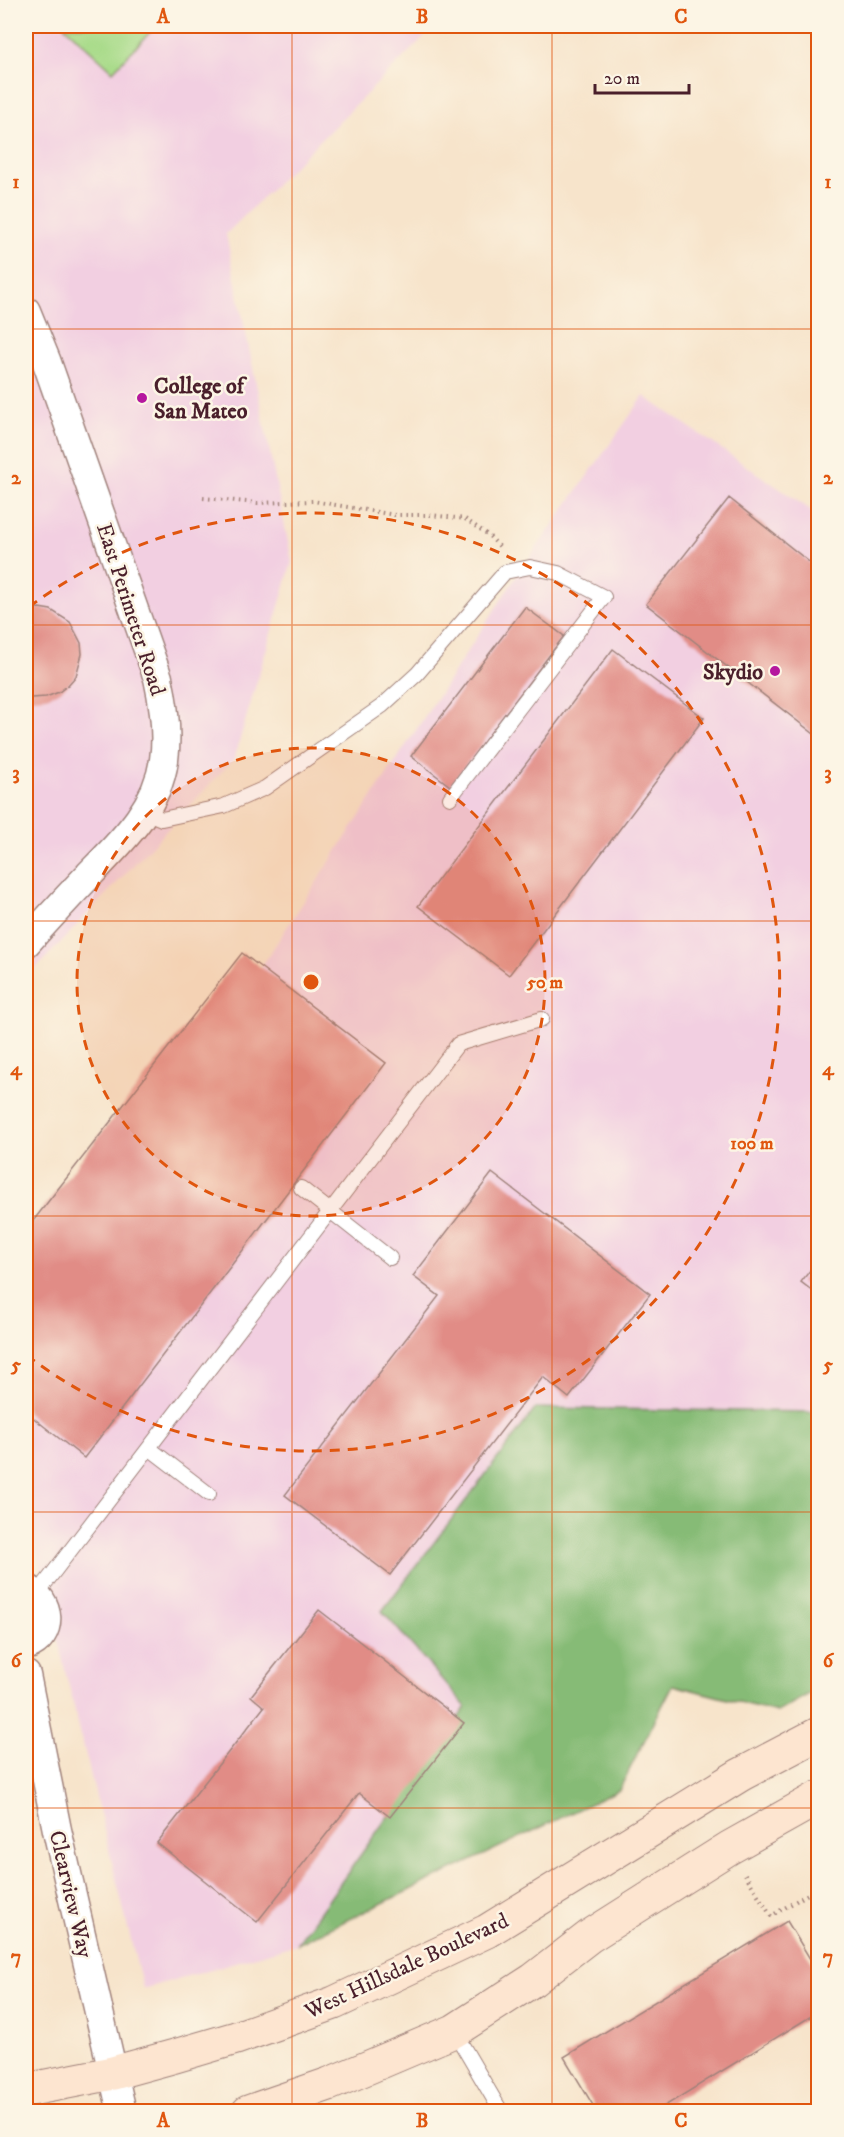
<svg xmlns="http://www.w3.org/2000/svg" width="844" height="2137" font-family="'IM FELL DW Pica',serif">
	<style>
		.built { fill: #f2cfe1 }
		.green { fill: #a9db8a; stroke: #7a7d5a; stroke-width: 1.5 }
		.forest { fill: #86bb76; stroke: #686d50; stroke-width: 1.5 }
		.building { fill: #e18c86 }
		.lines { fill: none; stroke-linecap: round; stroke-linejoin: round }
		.service-casing { stroke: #a0827b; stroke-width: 16 }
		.minor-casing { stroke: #a0827b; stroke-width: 31 }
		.secondary-casing { stroke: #a0827b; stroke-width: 35 }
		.path { stroke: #a0827b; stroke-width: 4; stroke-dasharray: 1.5 4.5; stroke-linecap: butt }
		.service { stroke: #fff; stroke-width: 14 }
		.minor { stroke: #fff; stroke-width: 28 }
		.secondary { stroke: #fde5d0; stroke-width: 33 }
		.grid { fill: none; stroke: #e0560e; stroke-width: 1.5; stroke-opacity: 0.55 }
		.ring { fill: none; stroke: #e0560e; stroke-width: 3; stroke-dasharray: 10 8 }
		.poi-dot { fill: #b5179e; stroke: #fcf5e5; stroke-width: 2 }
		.labels { text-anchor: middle; stroke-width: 5; stroke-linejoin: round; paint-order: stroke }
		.poi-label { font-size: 22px; font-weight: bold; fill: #4a1f2b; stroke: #fcf5e5; text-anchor: start }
		.street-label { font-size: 22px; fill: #4a1f2b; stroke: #fcf5e5 }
		.centre { fill: #e0560e; stroke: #fcf5e5; stroke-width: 3 }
		.ring-label { font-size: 18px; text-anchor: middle; font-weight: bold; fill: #e0560e; stroke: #fcf5e5; stroke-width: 5; stroke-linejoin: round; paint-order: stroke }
		.neatline { fill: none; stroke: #e0560e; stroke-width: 2 }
		.grid-label { font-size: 20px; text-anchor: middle; font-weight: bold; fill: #e0560e }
	</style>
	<rect width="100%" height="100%" fill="#fcf5e5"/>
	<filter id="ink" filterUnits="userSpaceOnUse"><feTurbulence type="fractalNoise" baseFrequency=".0167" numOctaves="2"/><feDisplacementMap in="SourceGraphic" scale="12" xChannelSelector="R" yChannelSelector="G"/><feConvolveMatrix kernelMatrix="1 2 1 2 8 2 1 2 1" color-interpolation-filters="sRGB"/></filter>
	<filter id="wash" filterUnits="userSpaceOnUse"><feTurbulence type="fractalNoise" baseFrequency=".008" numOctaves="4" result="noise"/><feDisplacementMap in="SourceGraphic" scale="24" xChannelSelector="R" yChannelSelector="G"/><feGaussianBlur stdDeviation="1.35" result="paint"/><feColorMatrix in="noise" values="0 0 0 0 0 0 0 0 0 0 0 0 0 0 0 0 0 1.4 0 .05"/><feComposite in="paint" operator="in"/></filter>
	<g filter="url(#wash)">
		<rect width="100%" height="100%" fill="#f7e4cb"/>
		<path class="built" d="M 26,26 L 435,26 L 226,234 L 292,562 L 234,759 L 26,979 Z
			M 644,396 L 818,515 L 818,1412 L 536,1408 L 467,1707 L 297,1944 L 143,1989 L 26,1510 L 26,1327 L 516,577 Z"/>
		<path class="green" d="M 64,26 L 156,26 L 113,71 Z"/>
		<path class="forest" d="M 536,1408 L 818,1412 L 818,1689 L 777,1712 L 673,1685 L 619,1790 L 297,1944 L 466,1707 L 382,1611 Z"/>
		<g id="blocks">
			<path class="building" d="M 729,498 L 818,569 L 818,737 L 646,604 Z
				M 525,607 L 564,636 L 450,786 L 411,756 Z
				M 39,608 L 51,610 L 70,622 L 81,643 L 82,654 L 76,676 L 68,685 L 59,692 L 46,697 L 31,698 L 26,696 L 26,609 Z
				M 613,649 L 704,718 L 509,975 L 418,906 Z
				M 242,953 L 386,1063 L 84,1458 L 26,1412 L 26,1230 Z
				M 492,1173 L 650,1294 L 569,1398 L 543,1377 L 390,1575 L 285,1495 L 439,1296 L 413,1276 Z
				M 818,1260 L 818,1295 L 801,1282 Z
				M 319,1610 L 464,1723 L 390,1817 L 359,1793 L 257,1922 L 157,1843 L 264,1707 L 251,1696 Z
				M 787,1921 L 818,1972 L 818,2012 L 655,2112 L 597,2112 L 564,2057 Z"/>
		</g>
	</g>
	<g filter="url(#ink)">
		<use href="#blocks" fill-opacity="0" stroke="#a0827b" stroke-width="1.5"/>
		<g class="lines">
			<defs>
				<path id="service" d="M 145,812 L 162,819 L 224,806 L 265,788 L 382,706 L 417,674 L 505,572 L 530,567 L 558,573 L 604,597 L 450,798
					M 301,1188 L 390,1258
					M 149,1448 L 209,1494
					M 37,1594 L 458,1044 L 542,1019
					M 454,2031 L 499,2108"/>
				<path id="minor" d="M 26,311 L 46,360 L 158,678 C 164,705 168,732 164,760 C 157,809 121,842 88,876 C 67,898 46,921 26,943
					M 26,1588 C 51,1599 55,1636 26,1646
					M 26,1675 L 57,1830 L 122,2112"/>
				<path id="secondary" d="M 26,2090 L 113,2073 L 175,2056 L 236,2038 L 334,2003 L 487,1931 L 740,1775 L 818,1734
					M 248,2112 L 329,2084 L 454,2031 L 533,1980 L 590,1936 L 729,1848 L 818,1798"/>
			</defs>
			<use href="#service" class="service-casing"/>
			<use href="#minor" class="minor-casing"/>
			<use href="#secondary" class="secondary-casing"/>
			<path class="path" d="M 203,498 L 258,503 L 313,501 L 395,515 L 431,515 L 465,519 L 487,534 L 502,549
				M 745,1874 L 771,1916 L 818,1888"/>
			<use href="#service" class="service"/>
			<use href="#minor" class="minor"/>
			<use href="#secondary" class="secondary"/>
		</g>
	</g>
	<path class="grid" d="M 292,26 L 292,2112M 552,26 L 552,2112M 26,329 L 818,329M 26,625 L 818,625M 26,921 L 818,921M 26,1216 L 818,1216M 26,1512 L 818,1512M 26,1808 L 818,1808"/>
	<circle cx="311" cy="982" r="234" fill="#e0560e" fill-opacity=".12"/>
	<g class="ring">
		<circle cx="311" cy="982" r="234"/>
		<path d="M29 607A469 469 0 1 1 29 1357"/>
	</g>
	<g class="poi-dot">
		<circle cx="142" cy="398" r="6"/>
		<circle cx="775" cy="671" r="6"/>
	</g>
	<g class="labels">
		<g class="poi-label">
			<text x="154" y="393">College of<tspan x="154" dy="25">San Mateo</tspan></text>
			<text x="763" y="679" text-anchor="end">Skydio</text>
		</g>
		<g class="street-label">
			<text transform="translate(132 609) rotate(72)" y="8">East Perimeter Road</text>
			<text transform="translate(72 1894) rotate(77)" y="8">Clearview Way</text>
			<text transform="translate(406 1965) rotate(-25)" y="8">West Hillsdale Boulevard</text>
		</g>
	</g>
	<circle cx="311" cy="982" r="9" class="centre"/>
	<g class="ring-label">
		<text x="545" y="988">50 m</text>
		<text x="752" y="1149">100 m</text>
	</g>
	<rect width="844" height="2137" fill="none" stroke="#fcf5e5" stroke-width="66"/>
	<path d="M595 84v9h94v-9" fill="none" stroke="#4a1f2b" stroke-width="3"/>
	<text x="604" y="84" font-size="18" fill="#4a1f2b" stroke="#fcf5e5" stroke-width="4.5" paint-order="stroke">20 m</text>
	<rect x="33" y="33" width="778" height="2071" class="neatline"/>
	<g class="grid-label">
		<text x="163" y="23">A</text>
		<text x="422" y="23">B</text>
		<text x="681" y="23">C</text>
		<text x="16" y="188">1</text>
		<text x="828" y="188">1</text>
		<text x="16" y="484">2</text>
		<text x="828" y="484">2</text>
		<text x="16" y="779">3</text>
		<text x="828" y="779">3</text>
		<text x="16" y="1075">4</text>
		<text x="828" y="1075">4</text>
		<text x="16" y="1371">5</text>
		<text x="828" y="1371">5</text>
		<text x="16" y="1667">6</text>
		<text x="828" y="1667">6</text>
		<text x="16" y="1963">7</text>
		<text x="828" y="1963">7</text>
		<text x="163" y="2127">A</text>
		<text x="422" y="2127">B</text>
		<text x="681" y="2127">C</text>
	</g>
</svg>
